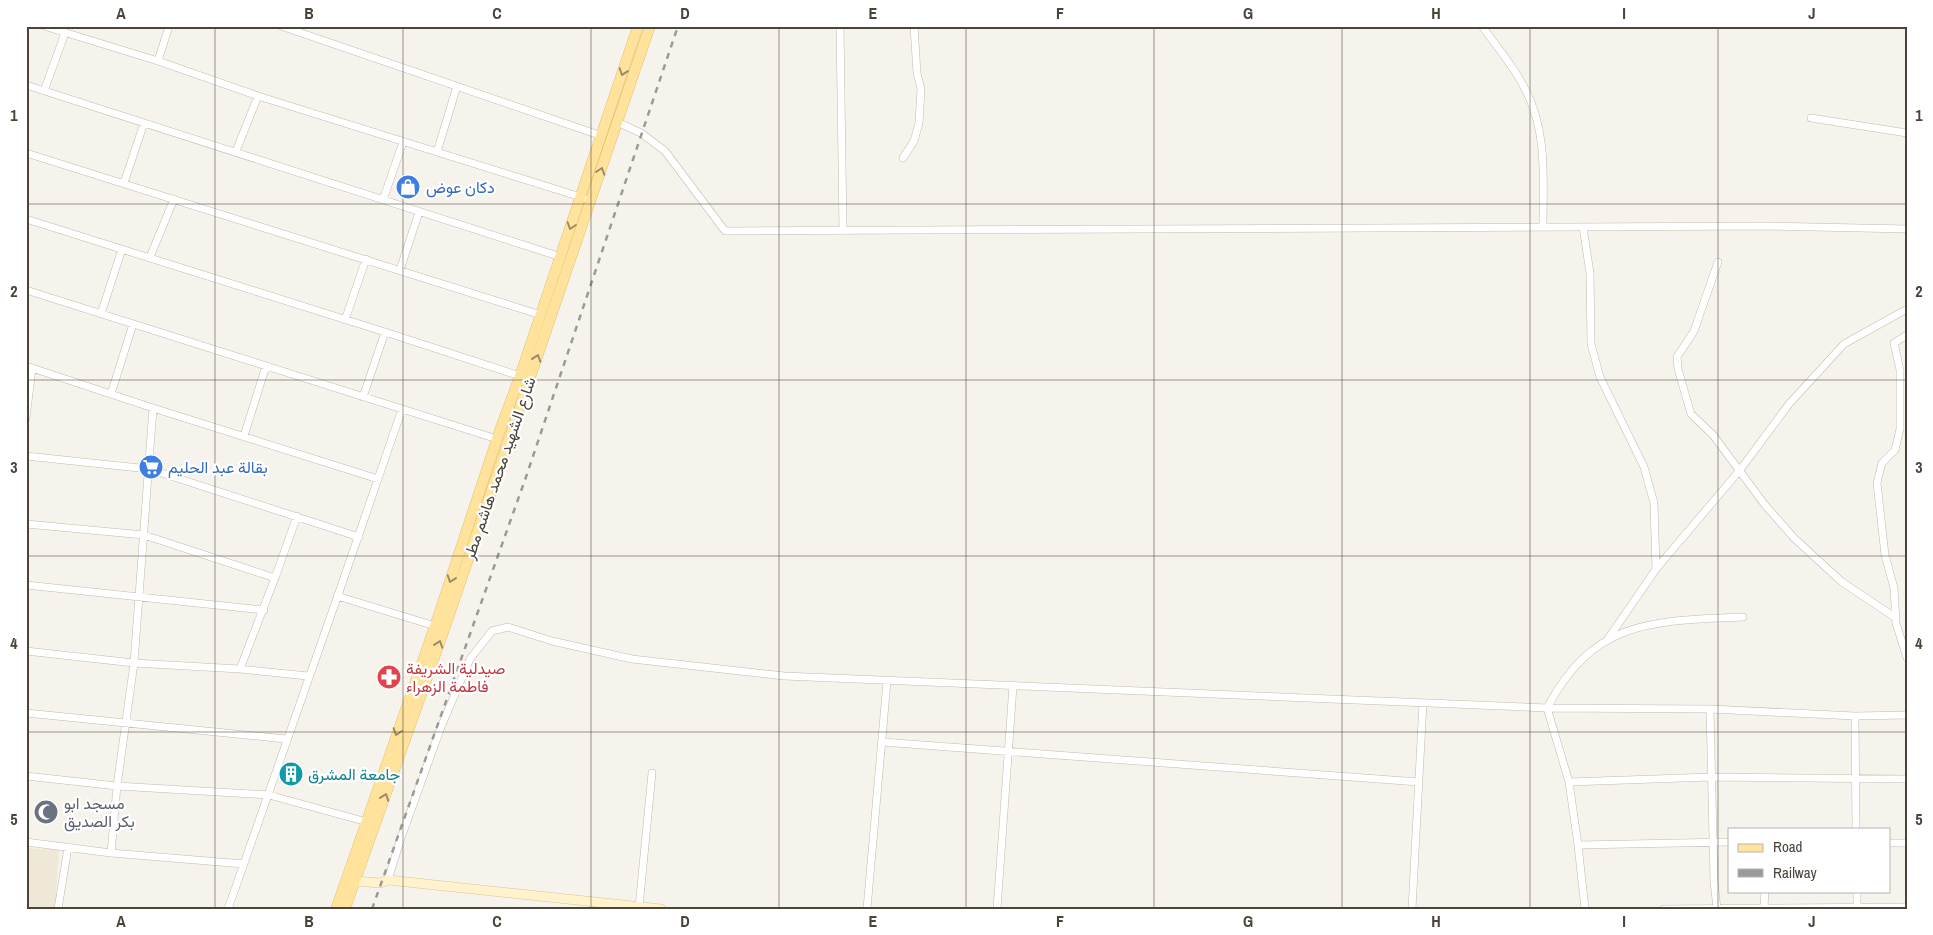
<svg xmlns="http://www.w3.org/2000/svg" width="1933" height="935" font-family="'Archivo Narrow',Vazirmatn,sans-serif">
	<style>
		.education { fill: #efe8d6 }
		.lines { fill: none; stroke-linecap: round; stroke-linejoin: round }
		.street-casing { stroke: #c2bbae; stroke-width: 8 }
		.secondary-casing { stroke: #d6c79b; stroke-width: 10 }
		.primary-casing { stroke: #e6c16a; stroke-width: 11 }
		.street { stroke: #fff; stroke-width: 7 }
		.secondary { stroke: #fff3cd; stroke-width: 9 }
		.primary { stroke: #ffe39c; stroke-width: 10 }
		.rail { stroke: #9a9a9a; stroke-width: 2.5; stroke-dasharray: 6 6; stroke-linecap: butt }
		.oneway { stroke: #9c8c66 }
		.grid { fill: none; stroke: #4b4439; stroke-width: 1; stroke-opacity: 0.55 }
		.labels { text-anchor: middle; stroke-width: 4.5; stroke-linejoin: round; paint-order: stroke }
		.shop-label { font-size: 16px; fill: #366cbe; stroke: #fff; text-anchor: start }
		.street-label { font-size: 16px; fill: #4b4439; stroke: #fff }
		.health-label { font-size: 16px; fill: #be3a42; stroke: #fff; text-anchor: start }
		.culture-label { font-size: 16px; fill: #0d838f; stroke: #fff; text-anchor: start }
		.worship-label { font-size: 16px; fill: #5b616d; stroke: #fff; text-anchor: start }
		.neatline { fill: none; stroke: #4b4439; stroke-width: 2 }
		.grid-label { font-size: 16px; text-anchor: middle; font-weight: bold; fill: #4b4439 }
	</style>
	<rect width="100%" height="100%" fill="#f6f3ec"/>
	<path class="education" d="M 26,848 L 59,850 L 55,909 L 26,909 Z"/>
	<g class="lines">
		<defs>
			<path id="street" d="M 44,26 L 158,61 L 258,96 L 584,198
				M 281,26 L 602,136
				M 840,26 L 843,231
				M 1482,26 C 1496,46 1513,65 1524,87 C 1548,131 1543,179 1543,227
				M 158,61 L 169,26
				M 26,85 L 561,257
				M 44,91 L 65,33
				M 1811,118 L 1907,133
				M 617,122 L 641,133 L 665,151 L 725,231 L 1768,226 L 1907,229
				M 236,151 L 258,96
				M 437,152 L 457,86
				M 26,153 L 541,315
				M 903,158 L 914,141 L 919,123 L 921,89 L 917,73 L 914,26
				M 124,183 L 144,123
				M 383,200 L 403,142
				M 26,219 L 385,332 L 520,376
				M 1583,227 L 1590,273 L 1591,344 L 1600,377 L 1644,467 L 1654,503 L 1656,569
				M 150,257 L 174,199
				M 1718,262 L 1694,331 L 1677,357 L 1678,369 L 1691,414 L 1713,435 L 1765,505 L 1794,538 L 1842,582 L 1896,618
				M 400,270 L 419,212
				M 26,290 L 497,439
				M 101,314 L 122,249
				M 345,320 L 366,259
				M 1907,335 L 1894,343 L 1900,370 L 1900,429 L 1895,450 L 1882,463 L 1877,483 L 1885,555 L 1894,588 L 1896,623 L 1907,658
				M 26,366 L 153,408 L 378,479
				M 111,394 L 133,324
				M 363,397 L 385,332
				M 26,418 L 32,368
				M 244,436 L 266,366
				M 26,456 L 149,469 L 359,537
				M 26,524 L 144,535 L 275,578 L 240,669
				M 275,578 L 297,516
				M 26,585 L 264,610
				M 337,596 L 435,626
				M 1608,639 L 1656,569 L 1740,470 L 1789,404 L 1844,344 L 1907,309
				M 26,651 L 134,663 L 240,669 L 308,676
				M 1710,709 L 1714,881 L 1717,909
				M 26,713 L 286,739
				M 1855,716 L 1856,829
				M 882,742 L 1419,782
				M 26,776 L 117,786 L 269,795 L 367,822
				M 1569,782 L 1711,777 L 1907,779
				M 26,842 L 111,853 L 244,864
				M 1889,843 L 1907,843
				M 1578,845 L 1729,842
				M 111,853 L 117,786 L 134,663 L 153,408
				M 388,880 L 401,838 L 441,727 L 470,659 L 492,631 L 508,627 L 552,641 L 632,659 L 784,676 L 1547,708 L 1710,709 L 1855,716 L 1907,715
				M 1857,891 L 1857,909
				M 639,907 L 652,773
				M 1764,907 L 1765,891
				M 58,909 L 68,847
				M 228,909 C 287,743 345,576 402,409
				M 867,909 L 887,681
				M 997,909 L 1013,686
				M 1412,909 L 1423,703
				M 1585,909 L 1578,845 L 1569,782 L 1547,708 C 1594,619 1653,621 1743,617
				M 1664,909 L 1907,907"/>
			<path id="secondary" d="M 355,881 L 380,883 L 388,880 L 661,909"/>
			<path id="primary" d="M 336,909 L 435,626 L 500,430 L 520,376 L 638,26
				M 345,909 L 444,630 L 650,26"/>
		</defs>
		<use href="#street" class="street-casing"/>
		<use href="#secondary" class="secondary-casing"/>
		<use href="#primary" class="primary-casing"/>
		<use href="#street" class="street"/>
		<use href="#secondary" class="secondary"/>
		<use href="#primary" class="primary"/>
		<path class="rail" d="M 372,909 L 526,477 L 678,26"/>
	</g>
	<defs><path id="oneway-chevron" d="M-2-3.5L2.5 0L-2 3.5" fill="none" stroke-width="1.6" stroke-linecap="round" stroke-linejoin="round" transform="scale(1.25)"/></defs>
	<g class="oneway">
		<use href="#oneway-chevron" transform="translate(623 72) rotate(109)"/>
		<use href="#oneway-chevron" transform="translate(601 171) rotate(-72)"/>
		<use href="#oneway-chevron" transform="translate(571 226) rotate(108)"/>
		<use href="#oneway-chevron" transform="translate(537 358) rotate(-71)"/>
		<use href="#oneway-chevron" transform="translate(451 579) rotate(109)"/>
		<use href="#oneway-chevron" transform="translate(439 644) rotate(-71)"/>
		<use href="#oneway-chevron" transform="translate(397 732) rotate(108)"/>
		<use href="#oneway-chevron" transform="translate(385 797) rotate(-70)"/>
	</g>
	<path class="grid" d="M 215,26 L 215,909M 403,26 L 403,909M 591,26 L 591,909M 779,26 L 779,909M 966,26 L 966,909M 1154,26 L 1154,909M 1342,26 L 1342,909M 1530,26 L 1530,909M 1718,26 L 1718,909M 26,204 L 1907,204M 26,380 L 1907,380M 26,556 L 1907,556M 26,732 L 1907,732"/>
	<defs>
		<symbol id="shop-disc" viewBox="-11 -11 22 22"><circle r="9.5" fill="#3f7fe0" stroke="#fff"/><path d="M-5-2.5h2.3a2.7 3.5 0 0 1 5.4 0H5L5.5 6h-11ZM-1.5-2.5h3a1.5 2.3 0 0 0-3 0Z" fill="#fff"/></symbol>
		<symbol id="supermarket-disc" viewBox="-11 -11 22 22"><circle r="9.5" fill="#3f7fe0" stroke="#fff"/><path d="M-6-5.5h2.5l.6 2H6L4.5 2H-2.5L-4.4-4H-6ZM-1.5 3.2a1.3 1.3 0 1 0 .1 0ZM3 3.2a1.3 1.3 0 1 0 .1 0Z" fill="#fff"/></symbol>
		<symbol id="pharmacy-disc" viewBox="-11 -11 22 22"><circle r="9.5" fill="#e0444e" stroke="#fff"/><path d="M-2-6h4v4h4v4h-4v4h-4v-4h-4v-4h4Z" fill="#fff"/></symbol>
		<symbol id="building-disc" viewBox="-11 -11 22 22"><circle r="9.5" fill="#0f9aa8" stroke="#fff"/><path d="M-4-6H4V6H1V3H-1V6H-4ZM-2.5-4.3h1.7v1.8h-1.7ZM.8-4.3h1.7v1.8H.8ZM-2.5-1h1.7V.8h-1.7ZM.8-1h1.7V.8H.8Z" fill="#fff"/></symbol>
		<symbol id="mosque-disc" viewBox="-11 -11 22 22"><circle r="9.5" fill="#6b7280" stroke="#fff"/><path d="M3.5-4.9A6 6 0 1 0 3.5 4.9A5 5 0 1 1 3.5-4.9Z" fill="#fff"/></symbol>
	</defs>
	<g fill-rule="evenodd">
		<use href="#shop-disc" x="394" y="173" width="28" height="28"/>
		<use href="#supermarket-disc" x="137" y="453" width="28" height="28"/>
		<use href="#pharmacy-disc" x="375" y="663" width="28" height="28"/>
		<use href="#building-disc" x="277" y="760" width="28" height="28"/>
		<use href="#mosque-disc" x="32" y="798" width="28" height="28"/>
	</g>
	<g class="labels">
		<g class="shop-label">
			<text x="426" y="193">دكان عوض</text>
			<text x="168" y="473">بقالة عبد الحليم</text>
		</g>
		<g class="street-label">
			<text transform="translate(499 468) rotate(-71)" y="6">شارع الشهيد محمد هاشم مطر</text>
		</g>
		<g class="health-label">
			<text x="406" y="674">صيدلية الشريفة<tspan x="406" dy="18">فاطمة الزهراء</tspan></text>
		</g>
		<g class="culture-label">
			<text x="308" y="780">جامعة المشرق</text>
		</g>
		<g class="worship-label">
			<text x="64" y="809">مسجد ابو<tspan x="64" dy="18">بكر الصديق</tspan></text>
		</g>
	</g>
	<rect width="1933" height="935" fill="none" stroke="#ffffff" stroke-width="55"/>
	<rect x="1728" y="828" width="162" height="65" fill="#ffffff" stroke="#b7b4b0"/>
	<rect x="1738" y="844" width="25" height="8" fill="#ffe39c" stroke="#b7b4b0"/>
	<text x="1773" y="852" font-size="15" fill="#4b4439">Road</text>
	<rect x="1738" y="869" width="25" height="8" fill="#9a9a9a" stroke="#b7b4b0"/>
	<text x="1773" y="878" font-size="15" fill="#4b4439">Railway</text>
	<rect x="28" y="28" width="1878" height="880" class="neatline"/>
	<g class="grid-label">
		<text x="121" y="19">A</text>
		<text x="309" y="19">B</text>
		<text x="497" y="19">C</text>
		<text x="685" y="19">D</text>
		<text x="873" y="19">E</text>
		<text x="1060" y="19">F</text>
		<text x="1248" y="19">G</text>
		<text x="1436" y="19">H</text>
		<text x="1624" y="19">I</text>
		<text x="1812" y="19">J</text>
		<text x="14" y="121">1</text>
		<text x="1919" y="121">1</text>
		<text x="14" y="297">2</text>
		<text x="1919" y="297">2</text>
		<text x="14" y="473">3</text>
		<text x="1919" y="473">3</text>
		<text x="14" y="649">4</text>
		<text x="1919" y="649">4</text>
		<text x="14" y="825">5</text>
		<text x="1919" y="825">5</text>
		<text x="121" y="927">A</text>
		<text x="309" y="927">B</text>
		<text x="497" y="927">C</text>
		<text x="685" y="927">D</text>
		<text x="873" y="927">E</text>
		<text x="1060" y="927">F</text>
		<text x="1248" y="927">G</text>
		<text x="1436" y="927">H</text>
		<text x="1624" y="927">I</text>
		<text x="1812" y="927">J</text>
	</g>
</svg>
